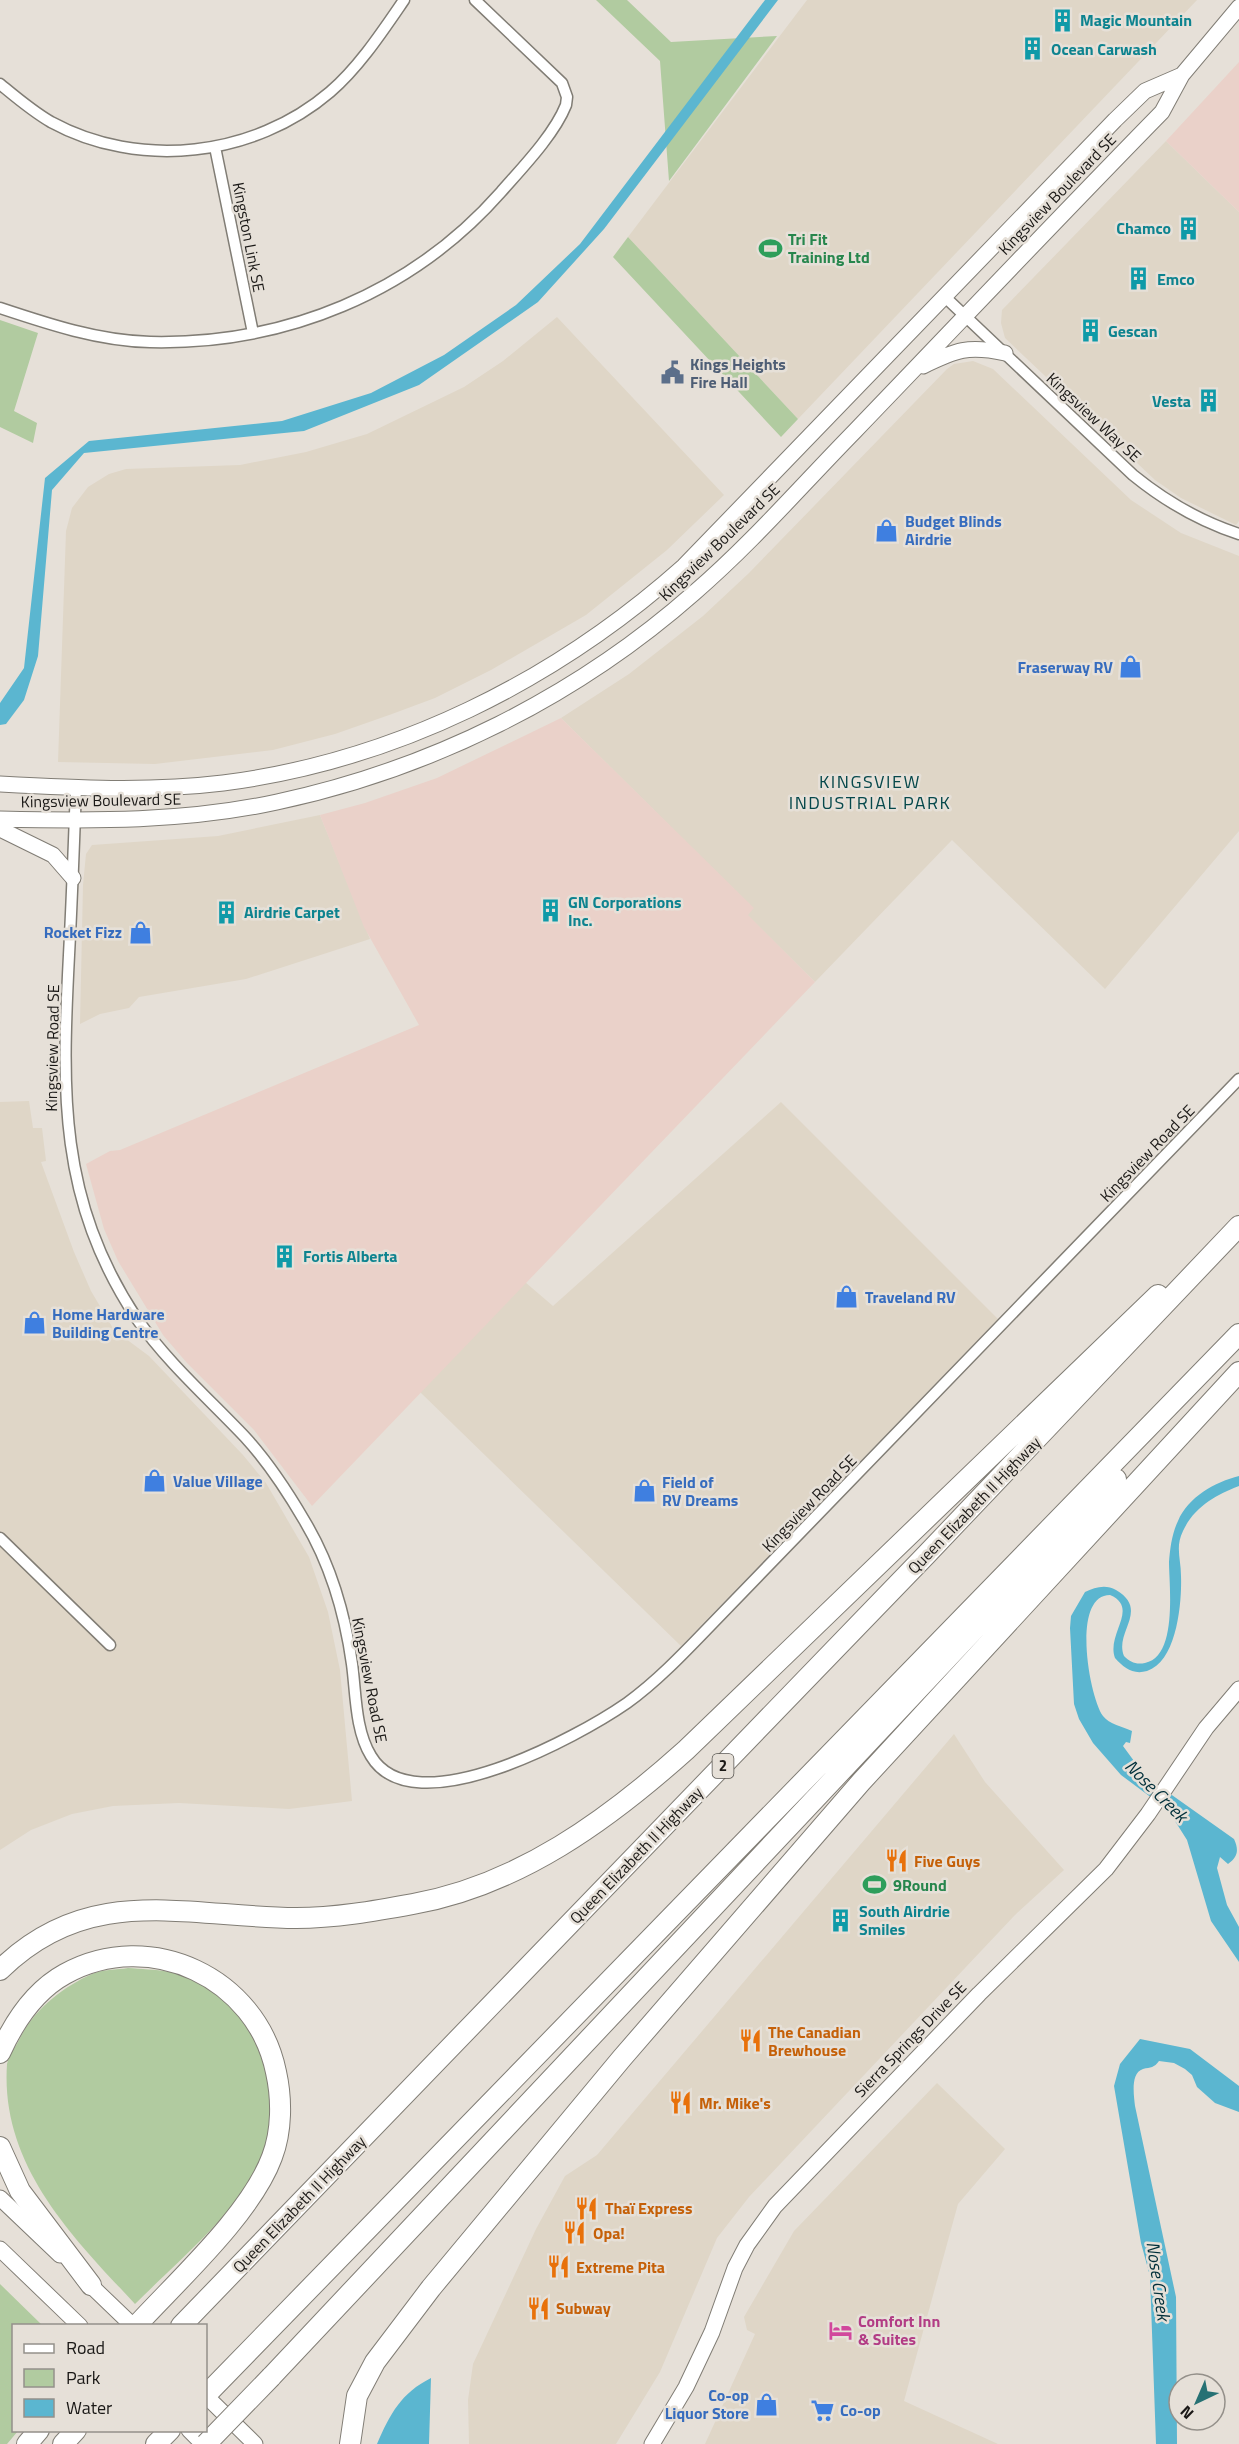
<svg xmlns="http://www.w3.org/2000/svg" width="1239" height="2444" font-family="'Titillium Web',sans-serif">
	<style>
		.built { fill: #dfd6c7 }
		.industrial { fill: #ead1c9 }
		.green { fill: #b1cba0 }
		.water { fill: #5bb6d0 }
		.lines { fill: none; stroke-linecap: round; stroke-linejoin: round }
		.street-casing { stroke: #817d75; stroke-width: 13 }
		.secondary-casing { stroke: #817d75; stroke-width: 17 }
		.highway-casing { stroke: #817d75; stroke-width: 22 }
		.street { stroke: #fff; stroke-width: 10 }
		.secondary { stroke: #fff; stroke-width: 15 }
		.highway { stroke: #fff; stroke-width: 20 }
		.highway-bridge-casing { stroke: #817d75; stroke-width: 22; stroke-linecap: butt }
		.highway-bridge { stroke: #fff; stroke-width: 20 }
		.labels { text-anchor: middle; stroke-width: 5; stroke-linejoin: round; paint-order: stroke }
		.shield { fill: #e6e0d8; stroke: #575450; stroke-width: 1.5 }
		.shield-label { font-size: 15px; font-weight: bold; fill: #1a1816 }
		.culture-label { font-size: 16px; font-weight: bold; fill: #0d838f; stroke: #e6e0d8; text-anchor: start }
		.street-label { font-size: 16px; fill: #1a1816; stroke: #e6e0d8 }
		.leisure-label { font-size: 16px; font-weight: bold; fill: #27864d; stroke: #e6e0d8; text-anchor: start }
		.service-label { font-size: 16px; font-weight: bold; fill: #4e5e75; stroke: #e6e0d8; text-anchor: start }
		.shop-label { font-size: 16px; font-weight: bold; fill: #366cbe; stroke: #e6e0d8; text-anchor: start }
		.food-label { font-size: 16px; font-weight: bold; fill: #c56008; stroke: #e6e0d8; text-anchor: start }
		.hotel-label { font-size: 16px; font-weight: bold; fill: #b23c85; stroke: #e6e0d8; text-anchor: start }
		.neighbourhood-label { font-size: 18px; letter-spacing: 1.5px; fill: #06484b; stroke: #e6e0d8 }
		.water-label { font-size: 18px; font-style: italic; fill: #012f3a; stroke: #e6e0d8 }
	</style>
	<rect width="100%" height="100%" fill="#e6e0d8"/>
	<path class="built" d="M 807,0 L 1197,0 L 798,419 L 628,237 Z
		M 1166,141 L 1239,212 L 1239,521 L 1236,525 L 1181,498 L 1155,480 L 1005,338 L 1001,323 L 1002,310 Z
		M 557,317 L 724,495 L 667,550 L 586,615 L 491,670 L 435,698 L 392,714 L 335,734 L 273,750 L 155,764 L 58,762 L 66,531 L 72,508 L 88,487 L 109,474 L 126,469 L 240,465 L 306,452 L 367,434 L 464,387 L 503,361 Z
		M 973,361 L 993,369 L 1131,500 L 1181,533 L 1239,556 L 1239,831 L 1105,989 L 952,840 L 815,982 L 747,915 L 753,908 L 561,718 L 629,674 L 703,616 L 749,573 L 947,369 L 954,364 Z
		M 320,815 L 370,939 L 246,979 L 139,997 L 129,1008 L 100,1014 L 80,1024 L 83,885 L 86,854 L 92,845 L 218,836 Z
		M 29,1101 L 33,1128 L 42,1128 L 46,1161 L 41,1162 L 74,1252 L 91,1291 L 114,1330 L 149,1356 L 243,1455 L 266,1483 L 309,1557 L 328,1612 L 340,1670 L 352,1801 L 289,1809 L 179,1803 L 113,1806 L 72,1814 L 31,1830 L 0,1850 L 0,1102 Z
		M 781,1102 L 998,1319 L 681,1646 L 420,1392 L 525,1282 L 553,1306 Z
		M 954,1734 L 985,1782 L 1064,1870 L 1015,1915 L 749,2197 L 717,2238 L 660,2372 L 616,2444 L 469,2444 L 468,2400 L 473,2364 L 536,2229 L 565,2176 L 597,2155 Z
		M 937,2083 L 1005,2149 L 958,2204 L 904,2401 L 998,2444 L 705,2444 L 755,2334 L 747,2330 L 744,2317 L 794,2231 Z"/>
	<path class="industrial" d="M 1239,62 L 1239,212 L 1166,141 Z
		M 561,718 L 754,908 L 748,915 L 815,982 L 312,1506 L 254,1430 L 187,1363 L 163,1335 L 118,1261 L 104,1229 L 86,1164 L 110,1151 L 120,1150 L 419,1025 L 364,927 L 320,815 L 365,803 L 437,778 Z"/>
	<path class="green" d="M 596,0 L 627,0 L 671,42 L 777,36 L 669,181 L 660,61 Z
		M 628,237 L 798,419 L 781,437 L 613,257 Z
		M 0,320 L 38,333 L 14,411 L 37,423 L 33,443 L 0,427 Z
		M 128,1968 C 154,1970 184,1970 207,1985 C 274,2030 293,2111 250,2181 C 225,2222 170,2269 135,2304 C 74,2238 0,2166 7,2064 C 9,2055 17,2045 21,2036 C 36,2008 63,1987 92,1974 C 102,1969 117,1970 128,1968 Z
		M 0,2284 L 42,2325 L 14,2326 L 14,2430 L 18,2431 L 7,2444 L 0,2444 Z"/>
	<path class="water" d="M 765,0 L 778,0 L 604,229 L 538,302 L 419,385 L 304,431 L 84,453 L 52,490 L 38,656 L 24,700 L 6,724 L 0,725 L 0,703 L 24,668 L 45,478 L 89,441 L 282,421 L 371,393 L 444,355 L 516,305 L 580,244 Z
		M 1239,1476 L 1239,1486 C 1216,1495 1194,1507 1183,1531 C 1175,1547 1181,1559 1181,1576 C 1182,1602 1177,1662 1147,1671 C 1133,1675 1124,1668 1115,1658 C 1106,1634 1140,1608 1110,1595 C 1071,1595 1089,1696 1103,1716 C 1109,1724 1123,1727 1132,1731 L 1130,1743 L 1126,1742 L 1123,1746 L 1145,1776 L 1234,1839 C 1239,1850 1238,1857 1228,1864 L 1220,1857 L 1217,1868 L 1227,1905 L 1239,1927 L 1239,1962 L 1211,1921 L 1187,1840 L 1168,1810 L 1121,1775 L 1093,1743 L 1079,1719 L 1074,1704 L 1070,1628 L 1071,1616 L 1085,1592 C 1095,1587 1106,1584 1116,1590 C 1150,1610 1114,1632 1124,1656 C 1130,1662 1136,1665 1145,1663 C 1178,1657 1169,1585 1169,1562 C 1170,1549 1172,1533 1178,1521 C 1188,1497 1215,1482 1239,1476 Z
		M 1140,2039 L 1190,2049 L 1239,2086 L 1239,2112 L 1215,2103 L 1197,2087 L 1192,2075 L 1185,2069 L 1174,2063 L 1159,2061 C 1154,2068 1151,2067 1143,2069 C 1130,2073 1134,2096 1135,2106 L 1176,2297 L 1177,2444 L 1156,2444 L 1150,2276 L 1141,2243 L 1114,2086 L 1120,2064 Z
		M 431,2378 L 429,2444 L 377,2444 C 390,2414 401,2393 431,2378 Z"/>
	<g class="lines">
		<defs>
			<path id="street" d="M 0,84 C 17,98 32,111 51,122 C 139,170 254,157 330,92 C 359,67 382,32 404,0
				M 215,147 L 253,333
				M 945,297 L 1133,475 C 1165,501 1199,521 1239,534
				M 0,308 C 48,324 99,341 150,342 C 285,345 412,293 501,192 C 522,168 554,135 566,105 L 567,97 L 562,83 L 475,0
				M 76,787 C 74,843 72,899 69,955 C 62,1091 58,1200 137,1319 C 168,1363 208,1398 245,1437 C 268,1462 287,1491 304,1520 C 330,1563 345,1614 352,1664 C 356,1693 355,1730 371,1756 C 413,1827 578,1737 627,1703 C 656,1682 682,1655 707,1629 L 1239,1079
				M 0,1538 L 110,1645"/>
			<path id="secondary" d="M 923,366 C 956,350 968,345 1005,353
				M 0,784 C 74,788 149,792 223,783 C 395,761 555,681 684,566 L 1115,120 L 1145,91 L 1182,75
				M 0,819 C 93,821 186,822 277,802 C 431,769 576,697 694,593 C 752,543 802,485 855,431 C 958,324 1059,217 1162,112 L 1182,75 L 1239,7
				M 0,829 L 53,855 L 73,878
				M 0,2198 L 60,2255
				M 0,2249 L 80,2326
				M 83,2278 L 133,2326
				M 206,2396 L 255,2444
				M 189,2430 L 203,2444
				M 652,2444 L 686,2387 L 712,2332 L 735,2268 L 747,2245 L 775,2206 L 979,1994 L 1106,1869 L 1148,1814 L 1206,1728 L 1239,1689"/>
			<path id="highway" d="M 0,1970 C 89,1882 186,1917 296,1918 C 335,1918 375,1911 413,1904 C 519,1885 608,1820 686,1750 L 1158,1295
				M 0,2053 C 14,2022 34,1991 65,1974 C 150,1927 257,1978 276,2072 C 282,2099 282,2131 272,2157 C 251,2214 178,2280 136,2326
				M 0,2147 L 20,2191 L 91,2285
				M 181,2326 L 926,1555 L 1239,1226
				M 271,2377 L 1116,1479
				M 206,2395 L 1239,1334
				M 27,2444 L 39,2430
				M 63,2444 L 76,2430
				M 156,2444 L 170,2430
				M 350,2444 L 357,2396 L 375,2362 L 431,2288 L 622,2058 L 861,1782 L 1239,1372"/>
		</defs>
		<use href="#street" class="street-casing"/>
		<use href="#secondary" class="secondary-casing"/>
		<use href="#highway" class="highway-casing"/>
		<use href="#street" class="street"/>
		<use href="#secondary" class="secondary"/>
		<use href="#highway" class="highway"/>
		<defs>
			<path id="highway-bridge" d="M 206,2444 L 271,2377"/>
		</defs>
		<use href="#highway-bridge" class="highway-bridge-casing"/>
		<use href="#highway-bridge" class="highway-bridge"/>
	</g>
	<defs>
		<symbol id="building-bare" viewBox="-9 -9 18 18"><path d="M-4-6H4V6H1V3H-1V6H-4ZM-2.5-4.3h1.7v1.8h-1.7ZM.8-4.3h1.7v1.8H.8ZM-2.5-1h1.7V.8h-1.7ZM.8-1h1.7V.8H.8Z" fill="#0f9aa8" stroke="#e6e0d8" stroke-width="2.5" paint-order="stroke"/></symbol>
		<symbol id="stadium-bare" viewBox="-9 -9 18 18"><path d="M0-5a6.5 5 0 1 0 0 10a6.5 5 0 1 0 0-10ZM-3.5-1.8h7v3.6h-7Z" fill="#2e9e5b" stroke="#e6e0d8" stroke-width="2.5" paint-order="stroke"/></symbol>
		<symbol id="civic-bare" viewBox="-9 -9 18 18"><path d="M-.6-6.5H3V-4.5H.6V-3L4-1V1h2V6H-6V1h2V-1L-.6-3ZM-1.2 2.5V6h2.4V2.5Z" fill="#5c6f8a" stroke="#e6e0d8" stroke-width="2.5" paint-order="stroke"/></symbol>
		<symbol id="shop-bare" viewBox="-9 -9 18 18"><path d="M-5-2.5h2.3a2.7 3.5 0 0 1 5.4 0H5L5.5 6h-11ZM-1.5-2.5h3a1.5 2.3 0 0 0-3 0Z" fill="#3f7fe0" stroke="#e6e0d8" stroke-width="2.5" paint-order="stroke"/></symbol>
		<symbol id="restaurant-bare" viewBox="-9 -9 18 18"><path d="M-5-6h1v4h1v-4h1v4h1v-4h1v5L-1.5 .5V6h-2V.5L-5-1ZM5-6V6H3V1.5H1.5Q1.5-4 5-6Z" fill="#e8710a" stroke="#e6e0d8" stroke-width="2.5" paint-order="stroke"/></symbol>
		<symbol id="hotel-bare" viewBox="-9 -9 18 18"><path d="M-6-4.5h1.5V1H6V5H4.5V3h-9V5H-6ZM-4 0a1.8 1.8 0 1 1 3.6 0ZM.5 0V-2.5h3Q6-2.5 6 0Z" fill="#d1479c" stroke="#e6e0d8" stroke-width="2.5" paint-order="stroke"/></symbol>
		<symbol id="supermarket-bare" viewBox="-9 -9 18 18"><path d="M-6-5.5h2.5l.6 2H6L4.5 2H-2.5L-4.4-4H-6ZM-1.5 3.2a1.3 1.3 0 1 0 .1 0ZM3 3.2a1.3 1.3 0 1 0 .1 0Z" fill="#3f7fe0" stroke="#e6e0d8" stroke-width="2.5" paint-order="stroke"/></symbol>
	</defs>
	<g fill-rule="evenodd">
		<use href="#building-bare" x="1046" y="4" width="33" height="33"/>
		<use href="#building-bare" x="1016" y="32" width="33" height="33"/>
		<use href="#building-bare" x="1172" y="212" width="33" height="33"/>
		<use href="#stadium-bare" x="754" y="232" width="33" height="33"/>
		<use href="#building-bare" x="1122" y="262" width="33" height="33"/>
		<use href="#building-bare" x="1074" y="314" width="33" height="33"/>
		<use href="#civic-bare" x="656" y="356" width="33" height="33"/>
		<use href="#building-bare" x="1192" y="384" width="33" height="33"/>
		<use href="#shop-bare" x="870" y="514" width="33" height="33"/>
		<use href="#shop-bare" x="1114" y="650" width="33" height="33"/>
		<use href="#building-bare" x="534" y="894" width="33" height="33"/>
		<use href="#building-bare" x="210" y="896" width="33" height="33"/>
		<use href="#shop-bare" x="124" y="916" width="33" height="33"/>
		<use href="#building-bare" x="268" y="1240" width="33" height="33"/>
		<use href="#shop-bare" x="830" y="1280" width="33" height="33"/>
		<use href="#shop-bare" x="18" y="1306" width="33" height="33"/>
		<use href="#shop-bare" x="138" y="1464" width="33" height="33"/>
		<use href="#shop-bare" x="628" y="1474" width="33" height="33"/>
		<use href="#restaurant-bare" x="880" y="1844" width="33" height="33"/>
		<use href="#stadium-bare" x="858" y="1868" width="33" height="33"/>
		<use href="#building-bare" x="824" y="1904" width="33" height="33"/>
		<use href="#restaurant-bare" x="734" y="2024" width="33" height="33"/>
		<use href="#restaurant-bare" x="664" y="2086" width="33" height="33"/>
		<use href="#restaurant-bare" x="570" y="2192" width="33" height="33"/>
		<use href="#restaurant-bare" x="558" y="2216" width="33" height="33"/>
		<use href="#restaurant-bare" x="542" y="2250" width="33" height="33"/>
		<use href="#restaurant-bare" x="522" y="2292" width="33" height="33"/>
		<use href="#hotel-bare" x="824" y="2314" width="33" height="33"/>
		<use href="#shop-bare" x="750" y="2388" width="33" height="33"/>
		<use href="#supermarket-bare" x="806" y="2394" width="33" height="33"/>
	</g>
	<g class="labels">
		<rect class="shield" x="712.5" y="1754" width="21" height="24" rx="4.5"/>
		<g class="shield-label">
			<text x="723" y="1771">2</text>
		</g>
		<g class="culture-label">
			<text x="1080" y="26">Magic Mountain</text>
			<text x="1051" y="55">Ocean Carwash</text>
			<text x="1171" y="234" text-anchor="end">Chamco</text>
			<text x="1157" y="285">Emco</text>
			<text x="1108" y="337">Gescan</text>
			<text x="1191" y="407" text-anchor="end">Vesta</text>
			<text x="568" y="908">GN Corporations<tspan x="568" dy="18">Inc.</tspan></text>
			<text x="244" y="918">Airdrie Carpet</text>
			<text x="303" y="1262">Fortis Alberta</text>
			<text x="859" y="1917">South Airdrie<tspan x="859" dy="18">Smiles</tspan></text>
		</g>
		<g class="street-label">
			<text transform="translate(1057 194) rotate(-46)" y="6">Kingsview Boulevard SE</text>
			<text transform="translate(249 237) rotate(79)" y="6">Kingston Link SE</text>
			<text transform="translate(1094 417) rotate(43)" y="6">Kingsview Way SE</text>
			<text transform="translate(719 542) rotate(-44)" y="6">Kingsview Boulevard SE</text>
			<text transform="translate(101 800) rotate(-1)" y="6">Kingsview Boulevard SE</text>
			<text transform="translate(52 1048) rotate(-89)" y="6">Kingsview Road SE</text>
			<text transform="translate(1147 1153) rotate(-46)" y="6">Kingsview Road SE</text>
			<text transform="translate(809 1503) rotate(-46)" y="6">Kingsview Road SE</text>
			<text transform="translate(974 1505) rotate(-46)" y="6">Queen Elizabeth II Highway</text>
			<text transform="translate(370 1680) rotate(79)" y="6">Kingsview Road SE</text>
			<text transform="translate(636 1855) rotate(-46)" y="6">Queen Elizabeth II Highway</text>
			<text transform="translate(910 2039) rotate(-46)" y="6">Sierra Springs Drive SE</text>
			<text transform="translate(299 2204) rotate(-46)" y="6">Queen Elizabeth II Highway</text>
		</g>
		<g class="leisure-label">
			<text x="788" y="245">Tri Fit<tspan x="788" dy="18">Training Ltd</tspan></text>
			<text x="893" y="1891">9Round</text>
		</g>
		<g class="service-label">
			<text x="690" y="370">Kings Heights<tspan x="690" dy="18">Fire Hall</tspan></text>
		</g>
		<g class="shop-label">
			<text x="905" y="527">Budget Blinds<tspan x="905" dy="18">Airdrie</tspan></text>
			<text x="1113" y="673" text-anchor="end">Fraserway RV</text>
			<text x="122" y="938" text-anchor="end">Rocket Fizz</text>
			<text x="865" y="1303">Traveland RV</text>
			<text x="52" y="1320">Home Hardware<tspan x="52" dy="18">Building Centre</tspan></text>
			<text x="173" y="1487">Value Village</text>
			<text x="662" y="1488">Field of<tspan x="662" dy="18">RV Dreams</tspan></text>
			<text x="749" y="2401" text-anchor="end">Co-op<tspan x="749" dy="18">Liquor Store</tspan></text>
			<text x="840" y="2416">Co-op</text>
		</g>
		<g class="food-label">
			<text x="914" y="1867">Five Guys</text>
			<text x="768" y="2038">The Canadian<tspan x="768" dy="18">Brewhouse</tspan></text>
			<text x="699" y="2109">Mr. Mike's</text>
			<text x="605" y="2214">Thaï Express</text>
			<text x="593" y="2239">Opa!</text>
			<text x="576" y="2273">Extreme Pita</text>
			<text x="556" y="2314">Subway</text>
		</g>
		<g class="hotel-label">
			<text x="858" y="2327">Comfort Inn<tspan x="858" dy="18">&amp; Suites</tspan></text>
		</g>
		<g class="neighbourhood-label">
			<text x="870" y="788">KINGSVIEW<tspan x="870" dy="21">INDUSTRIAL PARK</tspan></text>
		</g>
		<g class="water-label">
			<text transform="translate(1156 1791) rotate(45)" y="6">Nose Creek</text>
			<text transform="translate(1158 2281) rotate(82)" y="6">Nose Creek</text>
		</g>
	</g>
	<rect x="12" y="2324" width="195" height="108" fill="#e6e0d8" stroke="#94908a" stroke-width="1.5"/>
	<rect x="24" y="2344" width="30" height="9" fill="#ffffff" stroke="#94908a" stroke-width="1.5"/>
	<text x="66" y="2354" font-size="18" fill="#1a1816">Road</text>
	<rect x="24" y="2369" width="30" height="18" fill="#b1cba0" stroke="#94908a" stroke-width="1.5"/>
	<text x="66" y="2384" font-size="18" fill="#1a1816">Park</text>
	<rect x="24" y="2399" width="30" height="18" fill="#5bb6d0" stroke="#94908a" stroke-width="1.5"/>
	<text x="66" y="2414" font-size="18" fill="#1a1816">Water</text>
	<g transform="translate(1197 2402) rotate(224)"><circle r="28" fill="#e6e0d8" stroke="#94908a" stroke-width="1.5"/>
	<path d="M0-4.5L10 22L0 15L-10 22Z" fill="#267174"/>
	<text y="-9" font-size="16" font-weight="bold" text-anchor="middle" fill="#1a1816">N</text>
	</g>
</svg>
